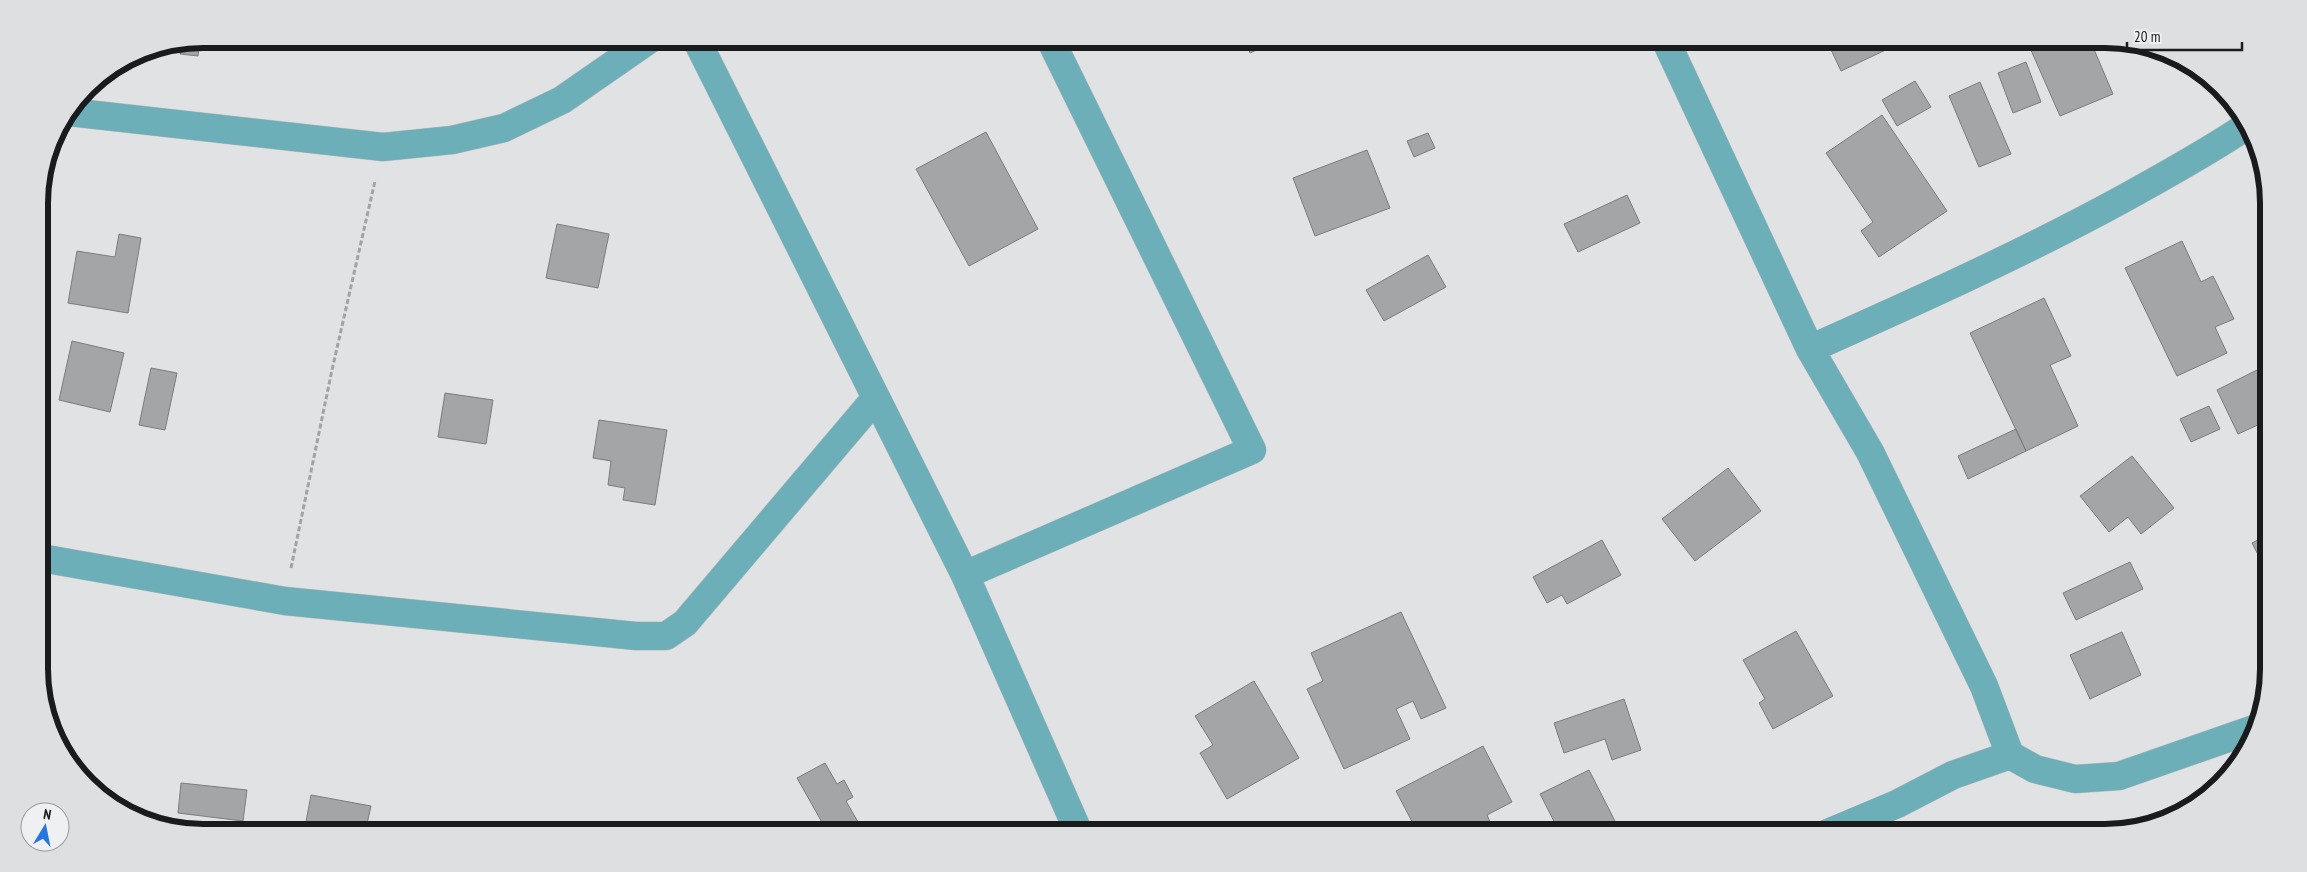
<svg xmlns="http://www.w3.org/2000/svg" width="2307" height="872" font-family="'PT Sans Narrow',sans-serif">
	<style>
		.building { fill: #a4a5a7; stroke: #7b7c7e }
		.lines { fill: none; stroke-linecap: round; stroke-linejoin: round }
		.street-casing { stroke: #bdbec0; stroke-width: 29 }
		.path { stroke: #a2a3a5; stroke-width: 3; stroke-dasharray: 5 2.5; stroke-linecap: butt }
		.street { stroke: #6dafb8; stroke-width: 28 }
		.rim { fill: none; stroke: #1a1b1c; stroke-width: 6 }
	</style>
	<rect width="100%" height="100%" fill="#e1e2e4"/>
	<path class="building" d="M 200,39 L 198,56 L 180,54 L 181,43 Z
		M 1160,39 L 1174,39 L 1163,44 Z
		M 1244,39 L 1281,39 L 1250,53 Z
		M 1826,39 L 1888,39 L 1892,47 L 1841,71 Z
		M 2026,39 L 2107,39 L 2108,41 L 2093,47 L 2113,94 L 2060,116 Z
		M 2026,62 L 2041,102 L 2013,113 L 1998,73 Z
		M 1915,81 L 1931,107 L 1897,126 L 1882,100 Z
		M 1980,82 L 2011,154 L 1979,167 L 1949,96 Z
		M 1882,115 L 1947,211 L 1879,257 L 1861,231 L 1873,222 L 1826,153 Z
		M 986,132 L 1038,229 L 969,266 L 916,169 Z
		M 1428,133 L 1435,148 L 1414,157 L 1407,141 Z
		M 1367,150 L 1390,208 L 1315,236 L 1293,178 Z
		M 1627,195 L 1640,223 L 1578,252 L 1564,224 Z
		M 557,224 L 609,234 L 598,288 L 546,278 Z
		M 119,234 L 141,238 L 128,313 L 68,303 L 77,251 L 115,257 Z
		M 2182,241 L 2201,282 L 2213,276 L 2234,319 L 2215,327 L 2227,353 L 2177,376 L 2125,268 Z
		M 1428,255 L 1446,287 L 1384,321 L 1366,290 Z
		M 2044,298 L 2071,356 L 2050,365 L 2078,426 L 2026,451 L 1970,333 Z
		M 72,341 L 124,353 L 110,412 L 59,400 Z
		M 2267,365 L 2268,439 L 2260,424 L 2238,434 L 2217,390 Z
		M 151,368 L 177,373 L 165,430 L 139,425 Z
		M 445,393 L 493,400 L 486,444 L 438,437 Z
		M 2209,406 L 2220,429 L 2191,442 L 2180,419 Z
		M 599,420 L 667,430 L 655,505 L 623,500 L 625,488 L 608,485 L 611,461 L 593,458 Z
		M 2016,429 L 2026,451 L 1968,479 L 1958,456 Z
		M 2132,456 L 2174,508 L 2141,534 L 2128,517 L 2109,532 L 2080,496 Z
		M 1728,468 L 1761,511 L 1695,561 L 1662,519 Z
		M 2268,535 L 2268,574 L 2252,543 Z
		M 1602,540 L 1621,575 L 1567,604 L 1562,595 L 1547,603 L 1533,577 Z
		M 2130,562 L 2143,589 L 2076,620 L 2063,593 Z
		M 1401,612 L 1446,708 L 1421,719 L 1413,701 L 1396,709 L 1410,739 L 1344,769 L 1307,689 L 1323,681 L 1311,653 Z
		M 1796,631 L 1833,696 L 1773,729 L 1759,703 L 1765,699 L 1743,660 Z
		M 2122,632 L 2141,675 L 2090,699 L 2070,655 Z
		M 1254,681 L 1299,758 L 1227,799 L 1200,753 L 1213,745 L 1195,716 Z
		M 1624,699 L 1641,750 L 1612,760 L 1605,739 L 1564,753 L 1554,723 Z
		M 1483,746 L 1512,802 L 1487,815 L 1491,824 L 1473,833 L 1418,833 L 1396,791 Z
		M 825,763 L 837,784 L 844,780 L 853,797 L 846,801 L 858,822 L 838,833 L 828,833 L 797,778 Z
		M 1589,770 L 1618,827 L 1605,833 L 1560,833 L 1540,794 Z
		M 181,783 L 247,790 L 243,821 L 178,813 Z
		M 311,795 L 371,806 L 365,833 L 337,833 L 305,827 Z"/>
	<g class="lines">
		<defs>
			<path id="street" d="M 696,39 L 965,575 L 1079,833
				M 1665,39 L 1810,349 L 1870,452 L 1984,686 L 2010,755 L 2035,769 L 2075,779 L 2119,776 L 2257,728
				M 69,112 L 383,147 L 452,140 L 504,128 L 562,100 L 650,39
				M 1810,349 C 1915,302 2020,255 2121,200 C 2164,176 2207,153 2248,125
				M 41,558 L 285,601 L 636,636 L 666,636 L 685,623 L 875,399
				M 965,575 L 1252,450 L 1050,39
				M 1828,833 L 1897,804 L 1953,775 L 2010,755"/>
		</defs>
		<use href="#street" class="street-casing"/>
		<path class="path" d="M 291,568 L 332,370 L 375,181"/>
		<use href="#street" class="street"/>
	</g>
	<path d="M0 0H2307V872H0ZM203 48H2105A155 155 0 0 1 2260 203V669A155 155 0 0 1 2105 824H203A155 155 0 0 1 48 669V203A155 155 0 0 1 203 48Z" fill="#dddfe1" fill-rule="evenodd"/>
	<path class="rim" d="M203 48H2105A155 155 0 0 1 2260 203V669A155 155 0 0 1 2105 824H203A155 155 0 0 1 48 669V203A155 155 0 0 1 203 48Z"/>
	<g transform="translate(45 827) rotate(10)"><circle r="24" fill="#eef0f2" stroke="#999b9c"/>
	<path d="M0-4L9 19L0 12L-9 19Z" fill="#2676e1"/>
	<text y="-8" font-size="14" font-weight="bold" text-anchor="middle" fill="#1a1b1c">N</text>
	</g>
	<path d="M2127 42v8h115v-8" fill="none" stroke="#1a1b1c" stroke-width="2.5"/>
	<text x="2134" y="42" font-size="15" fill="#1a1b1c" stroke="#eef0f2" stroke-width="4" paint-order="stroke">20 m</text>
</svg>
